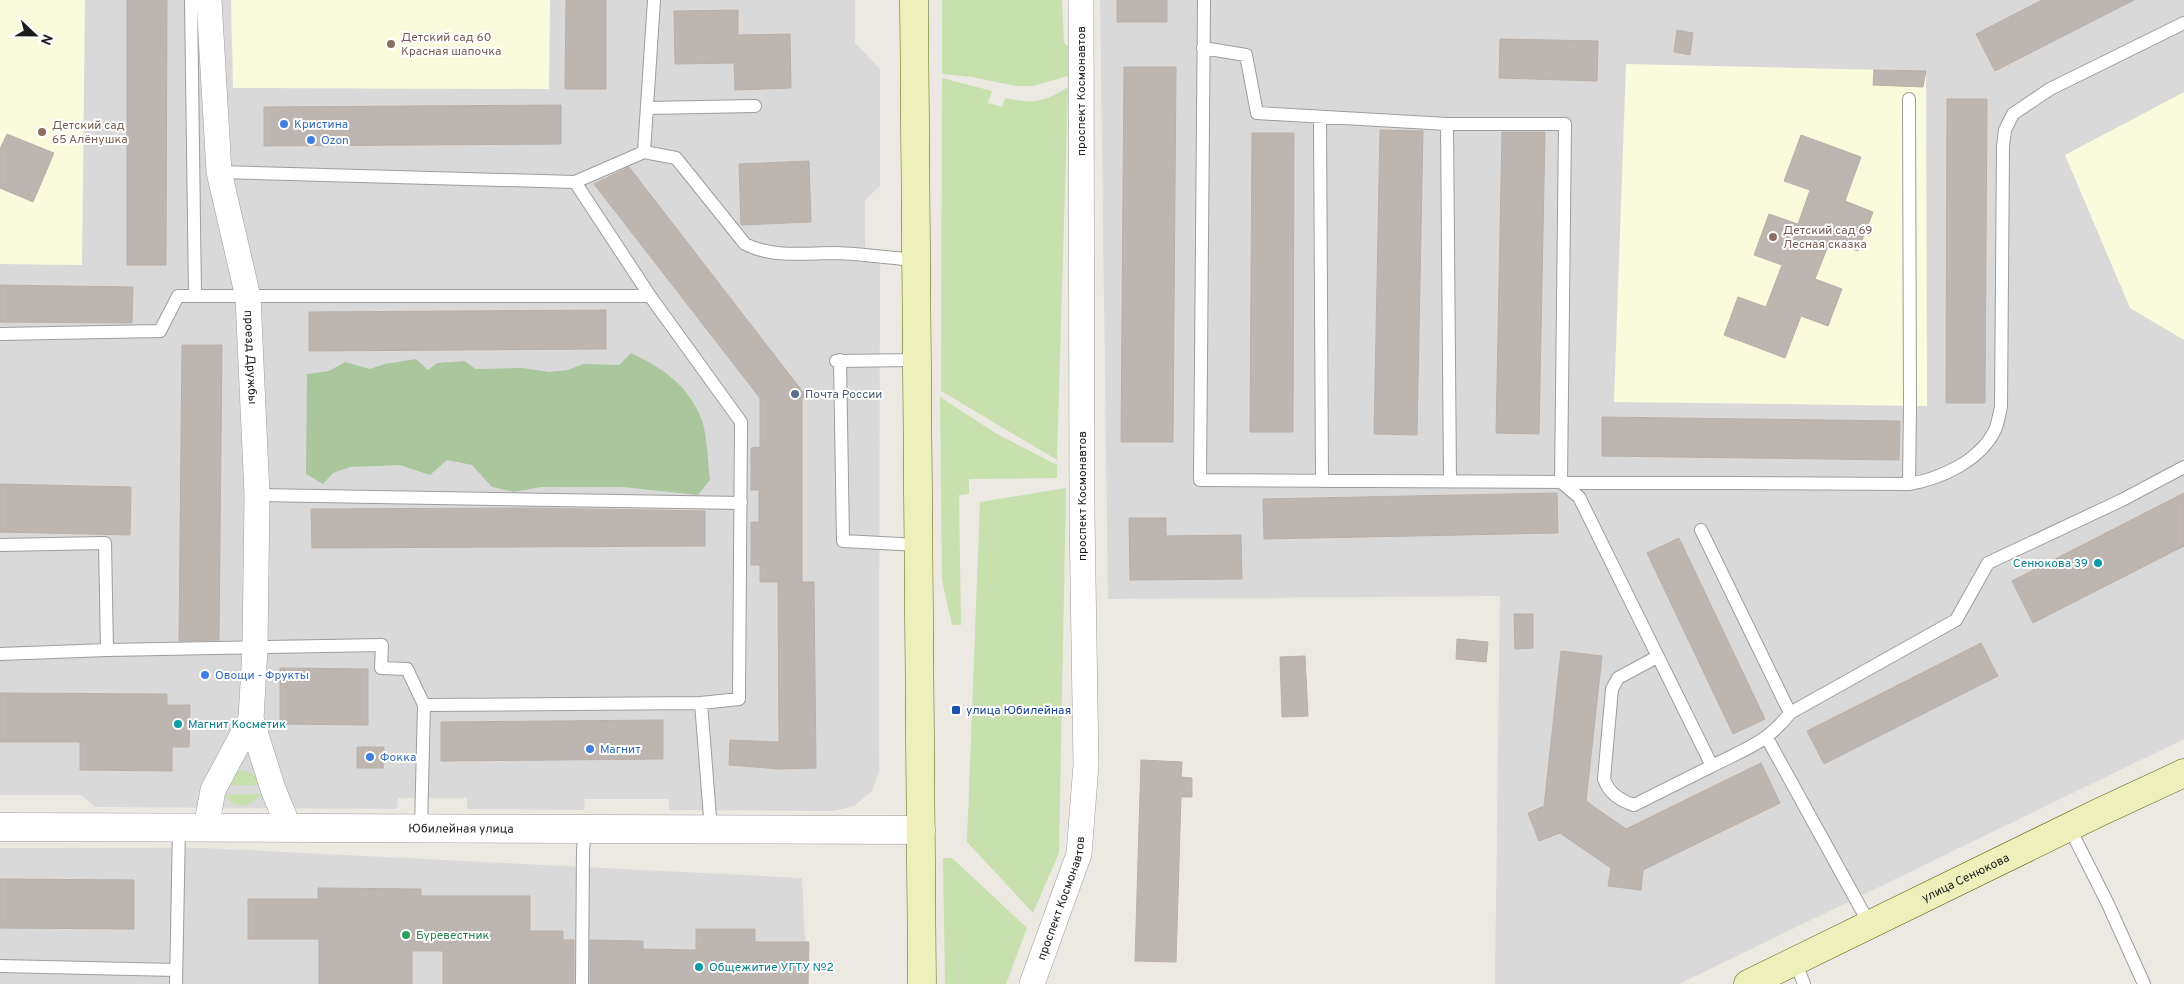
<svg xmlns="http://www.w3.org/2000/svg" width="2184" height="984" font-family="Overpass,sans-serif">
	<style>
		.residential { fill: #dad9d9 }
		.education { fill: #fafadd }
		.grass { fill: #c7e0ae }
		.forest { fill: #a9c69d }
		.building { fill: #bcb5b0; stroke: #bbb0a7 }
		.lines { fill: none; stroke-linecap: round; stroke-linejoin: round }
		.service-casing { stroke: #9d9d9d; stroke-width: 14 }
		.minor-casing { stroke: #9d9d9d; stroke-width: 26 }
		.tertiary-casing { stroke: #9d9d9d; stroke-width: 29 }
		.secondary-casing { stroke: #5b6412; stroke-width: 29 }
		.service { stroke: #fff; stroke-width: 12 }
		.minor { stroke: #fff; stroke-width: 25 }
		.tertiary { stroke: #fff; stroke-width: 28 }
		.secondary { stroke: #eef0bc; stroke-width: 28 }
		.education-dot { fill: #8d6e63; stroke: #fff; stroke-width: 2 }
		.shop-dot { fill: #3f7fe0; stroke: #fff; stroke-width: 2 }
		.service-dot { fill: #5c6f8a; stroke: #fff; stroke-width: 2 }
		.culture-dot { fill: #0f9aa8; stroke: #fff; stroke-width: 2 }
		.transit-dot { fill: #1a4fb4; stroke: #fff; stroke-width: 2 }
		.leisure-dot { fill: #2e9e5b; stroke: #fff; stroke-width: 2 }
		.labels { text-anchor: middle; stroke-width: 4; stroke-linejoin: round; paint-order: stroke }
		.education-label { font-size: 12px; fill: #785e54; stroke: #fff; text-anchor: start }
		.street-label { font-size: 12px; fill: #1c1c1c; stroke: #fff }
		.shop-label { font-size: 12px; fill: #366cbe; stroke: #fff; text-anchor: start }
		.service-label { font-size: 12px; fill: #4e5e75; stroke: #fff; text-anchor: start }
		.culture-label { font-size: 12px; fill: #0d838f; stroke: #fff; text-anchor: start }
		.transit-label { font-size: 12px; fill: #164399; stroke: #fff; text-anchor: start }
		.leisure-label { font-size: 12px; fill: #27864d; stroke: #fff; text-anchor: start }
	</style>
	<rect width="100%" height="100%" fill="#ece9e3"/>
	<path class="residential" d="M 0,0 L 855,0 L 855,43 L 880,69 L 880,186 L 865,200 L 865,251 L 880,265 L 879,772 L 871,792 L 854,806 L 832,811 L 669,810 L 669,799 L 585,799 L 584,810 L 467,809 L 467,798 L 398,798 L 397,809 L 95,807 L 82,795 L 0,795 Z
		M 1100,0 L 2184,0 L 2184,739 L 1679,984 L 1495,984 L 1500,596 L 1108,599 Z
		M 0,848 L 204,848 L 802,878 L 807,984 L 0,984 Z"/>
	<path class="education" d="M 0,0 L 85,0 L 82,265 L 0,264 Z
		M 231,0 L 550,0 L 549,89 L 233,88 Z
		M 1626,64 L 1926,71 L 1927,406 L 1614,402 Z
		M 2184,92 L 2184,340 L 2130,308 L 2065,155 Z"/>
	<path class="grass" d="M 942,0 L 1062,0 L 1064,43 L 1068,46 L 1068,76 L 1033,86 L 1016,86 L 972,77 L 942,74 Z
		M 942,78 L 992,91 L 988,103 L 1002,107 L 1005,98 C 1034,104 1043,103 1068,87 L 1057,460 L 941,391 Z
		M 940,397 L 997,434 L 1057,465 L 1057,478 L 969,479 L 969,494 L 959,495 L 961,625 L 952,625 L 942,580 Z
		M 1066,488 L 1059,853 L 1033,913 L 967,842 L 980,502 Z
		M 241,770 L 253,774 L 260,785 L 223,785 L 237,771 Z
		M 260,794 C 251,810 234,809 224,795 Z
		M 943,858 L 952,858 L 1027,928 L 1006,984 L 945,984 Z"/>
	<path class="forest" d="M 631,353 C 661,367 688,385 701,418 C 707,433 708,462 710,480 L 698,495 L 623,487 L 541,487 L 514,492 L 492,487 L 472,465 L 447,460 L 430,475 L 400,465 L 350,467 L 333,473 L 323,484 L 306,474 L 307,374 L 329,371 L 345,362 L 370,369 L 385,364 L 416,359 L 428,370 L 437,363 L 465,361 L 475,369 L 523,368 L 549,372 L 568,370 L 583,364 L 619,365 Z"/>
	<path class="building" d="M 127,0 L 167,0 L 166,265 L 127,265 Z
		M 566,0 L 606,0 L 606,89 L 565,89 Z
		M 1117,0 L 1167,0 L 1167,22 L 1117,22 Z
		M 2042,0 L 2134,0 L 1995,71 L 1976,34 Z
		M 738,10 L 738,35 L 790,34 L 791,88 L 735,90 L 734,63 L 675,64 L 674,11 Z
		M 1677,30 L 1693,33 L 1690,55 L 1674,52 Z
		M 1500,39 L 1598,41 L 1597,81 L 1499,78 Z
		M 1124,67 L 1176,67 L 1173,442 L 1121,442 Z
		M 1874,70 L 1926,71 L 1923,87 L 1873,85 Z
		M 1947,99 L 1987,99 L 1985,403 L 1946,403 Z
		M 561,105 L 561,144 L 264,146 L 264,107 Z
		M 1380,130 L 1423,131 L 1417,435 L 1374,434 Z
		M 1502,132 L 1545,132 L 1539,434 L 1496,433 Z
		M 1252,133 L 1294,133 L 1293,432 L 1250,432 Z
		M 7,134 L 54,153 L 33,202 L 0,188 L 0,149 Z
		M 1801,135 L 1861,157 L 1845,201 L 1873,212 L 1858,251 L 1830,241 L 1815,279 L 1842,289 L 1828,326 L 1801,316 L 1785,358 L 1724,335 L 1738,297 L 1766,307 L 1782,265 L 1754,255 L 1769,214 L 1798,224 L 1810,190 L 1784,181 Z
		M 809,161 L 811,222 L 741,225 L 739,164 Z
		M 629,167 L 806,396 L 802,398 L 802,582 L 814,582 L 816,768 L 780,769 L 729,765 L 730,740 L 779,742 L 778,582 L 760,582 L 760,565 L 751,565 L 751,522 L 759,522 L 759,490 L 751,490 L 751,448 L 760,447 L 760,398 L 594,184 Z
		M 0,285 L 133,287 L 132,323 L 0,322 Z
		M 606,310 L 606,349 L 309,351 L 309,312 Z
		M 182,345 L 222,345 L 219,640 L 179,641 Z
		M 1602,417 L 1900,421 L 1899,460 L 1602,456 Z
		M 0,484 L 131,487 L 130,535 L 0,532 Z
		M 1557,493 L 1558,533 L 1264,539 L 1263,499 Z
		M 2184,493 L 2184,546 L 2033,623 L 2012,581 Z
		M 534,508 L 705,511 L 705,546 L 312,548 L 311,509 Z
		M 1129,518 L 1166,518 L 1166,536 L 1241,535 L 1242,579 L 1130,580 Z
		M 1679,538 L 1765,719 L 1733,734 L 1647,553 Z
		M 1514,614 L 1533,614 L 1533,648 L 1515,649 Z
		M 1457,639 L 1488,642 L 1486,662 L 1456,659 Z
		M 1981,643 L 1998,676 L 1824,764 L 1807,731 Z
		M 1561,651 L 1602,656 L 1586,801 L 1626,829 L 1761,763 L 1780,803 L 1643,870 L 1641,890 L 1608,886 L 1611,868 L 1560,833 L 1539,841 L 1528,813 L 1544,806 Z
		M 1305,656 L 1308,716 L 1282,717 L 1280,657 Z
		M 280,668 L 368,669 L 368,725 L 280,724 Z
		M 0,693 L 167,694 L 167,705 L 190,705 L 189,747 L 172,747 L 172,771 L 80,770 L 80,742 L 0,742 Z
		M 663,720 L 663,759 L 441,761 L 441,722 Z
		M 357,747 L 384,747 L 383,768 L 357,768 Z
		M 1141,760 L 1182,762 L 1181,777 L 1192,778 L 1192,797 L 1181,797 L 1176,962 L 1135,961 Z
		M 0,879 L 134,880 L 134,929 L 0,928 Z
		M 318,888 L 421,889 L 421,896 L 530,896 L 530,931 L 563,931 L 563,940 L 574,940 L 574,984 L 443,984 L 443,951 L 412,951 L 412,984 L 319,984 L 319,939 L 248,939 L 248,899 L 318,899 Z
		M 696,929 L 755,929 L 755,942 L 809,942 L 808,984 L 590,984 L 590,940 L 643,941 L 643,949 L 696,950 Z"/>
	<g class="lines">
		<defs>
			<path id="service" d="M 191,0 L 195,296
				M 1204,0 L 1200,480 L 1909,484 C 1940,479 1980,461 1995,430 C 1998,423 1999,415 2001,407 L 2003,147 L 2005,130 L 2013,114 L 2050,89 L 2184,23
				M 1203,48 L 1246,55 L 1257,113 L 1447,124 L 1565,124 L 1561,482 L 1579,497 L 1712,766 C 1745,749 1767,743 1790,713 L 1956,620 L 1988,563 L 2122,500 L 2184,467
				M 647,108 L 755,106
				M 1320,118 L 1322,481
				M 1447,124 L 1450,481
				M 644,152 L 676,158 L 745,244 C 773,258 805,253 836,253 C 863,254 890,258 917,260
				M 219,172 L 575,182 L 644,152 L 654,0
				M 0,334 L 160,331 L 178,296 L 650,296
				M 840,360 L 843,541 L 919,545
				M 836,361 L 917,360
				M 1909,484 L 1910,406 L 1909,99
				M 257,495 L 741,503
				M 1701,530 L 1790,713
				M 0,545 L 105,543 L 107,650
				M 0,654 L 107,650 L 382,645 L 381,668 L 407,669 L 424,705 L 421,828
				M 1657,657 L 1618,678 L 1612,689 L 1604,779 C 1609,793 1619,800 1634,805 L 1712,766
				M 701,703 L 711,830
				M 424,705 L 701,703 L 739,699 L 741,422 L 650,296 L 575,182
				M 1767,738 L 1870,925
				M 2069,827 L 2107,902 L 2144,984
				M 1795,961 L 1804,984
				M 0,966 L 176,970
				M 176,984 L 179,828
				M 582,984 L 583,850 L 585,829"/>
			<g id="minor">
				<path id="s1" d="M 209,0 L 219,172 L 248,297 L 257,495 L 255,648 L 251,719 L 273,789 L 289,828"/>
				<path d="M 206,828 L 213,790 L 251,719"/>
				<path id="s2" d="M 1032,984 L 1079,854 L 1086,765 L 1082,517 L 1081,0"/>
			</g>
			<g id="tertiary">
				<path id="s3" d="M 0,827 L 921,830"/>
			</g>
			<g id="secondary">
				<path d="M 914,0 L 922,984"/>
				<path id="s4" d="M 1748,984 L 2100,812 L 2184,773"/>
			</g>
		</defs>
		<use href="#service" class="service-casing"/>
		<use href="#minor" class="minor-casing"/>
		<use href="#tertiary" class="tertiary-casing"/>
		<use href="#secondary" class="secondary-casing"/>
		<use href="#service" class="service"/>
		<use href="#minor" class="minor"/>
		<use href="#tertiary" class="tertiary"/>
		<use href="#secondary" class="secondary"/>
	</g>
	<g class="education-dot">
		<circle cx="391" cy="44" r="5"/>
		<circle cx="42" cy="132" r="5"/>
		<circle cx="1773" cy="237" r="5"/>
	</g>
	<g class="shop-dot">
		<circle cx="284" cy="124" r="5"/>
		<circle cx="311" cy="140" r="5"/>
		<circle cx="205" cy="675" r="5"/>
		<circle cx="590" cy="749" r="5"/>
		<circle cx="370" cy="757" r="5"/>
	</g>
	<circle class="service-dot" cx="795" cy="394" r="5"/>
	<g class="culture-dot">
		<circle cx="2098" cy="563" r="5"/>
		<circle cx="178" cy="724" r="5"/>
		<circle cx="699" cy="967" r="5"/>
	</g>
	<rect class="transit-dot" x="951" y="705" width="10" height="10" rx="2.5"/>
	<circle class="leisure-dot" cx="406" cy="935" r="5"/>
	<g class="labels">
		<g class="education-label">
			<text x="401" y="41">Детский сад 60<tspan x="401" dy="14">Красная шапочка</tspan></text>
			<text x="52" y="129">Детский сад<tspan x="52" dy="14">65 Алёнушка</tspan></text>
			<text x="1783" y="234">Детский сад 69<tspan x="1783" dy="14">Лесная сказка</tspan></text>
		</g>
		<g class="street-label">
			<text transform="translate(1081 91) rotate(-90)" y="4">проспект Космонавтов</text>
			<text dy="4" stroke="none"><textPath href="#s1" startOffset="361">проезд Дружбы</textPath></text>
			<text transform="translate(1082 496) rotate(-90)" y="4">проспект Космонавтов</text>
			<text dy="4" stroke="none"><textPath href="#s3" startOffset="461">Юбилейная улица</textPath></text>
			<text dy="4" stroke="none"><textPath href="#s4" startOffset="242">улица Сенюкова</textPath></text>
			<text dy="4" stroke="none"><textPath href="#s2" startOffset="91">проспект Космонавтов</textPath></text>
		</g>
		<g class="shop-label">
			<text x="294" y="128">Кристина</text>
			<text x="321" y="144">Ozon</text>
			<text x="215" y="679">Овощи - Фрукты</text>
			<text x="600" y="753">Магнит</text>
			<text x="380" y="761">Фокка</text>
		</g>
		<g class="service-label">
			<text x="805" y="398">Почта России</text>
		</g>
		<g class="culture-label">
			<text x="2088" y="567" text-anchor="end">Сенюкова 39</text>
			<text x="188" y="728">Магнит Косметик</text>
			<text x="709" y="971">Общежитие УГТУ №2</text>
		</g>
		<g class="transit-label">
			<text x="966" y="714">улица Юбилейная</text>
		</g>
		<g class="leisure-label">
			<text x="416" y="939">Буревестник</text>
		</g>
	</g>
	<g transform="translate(35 35) rotate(112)" stroke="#ffffff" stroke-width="4" paint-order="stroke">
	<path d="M0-4L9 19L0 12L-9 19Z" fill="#1c1c1c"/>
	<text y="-8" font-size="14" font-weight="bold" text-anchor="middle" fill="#1c1c1c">N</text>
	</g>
</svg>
